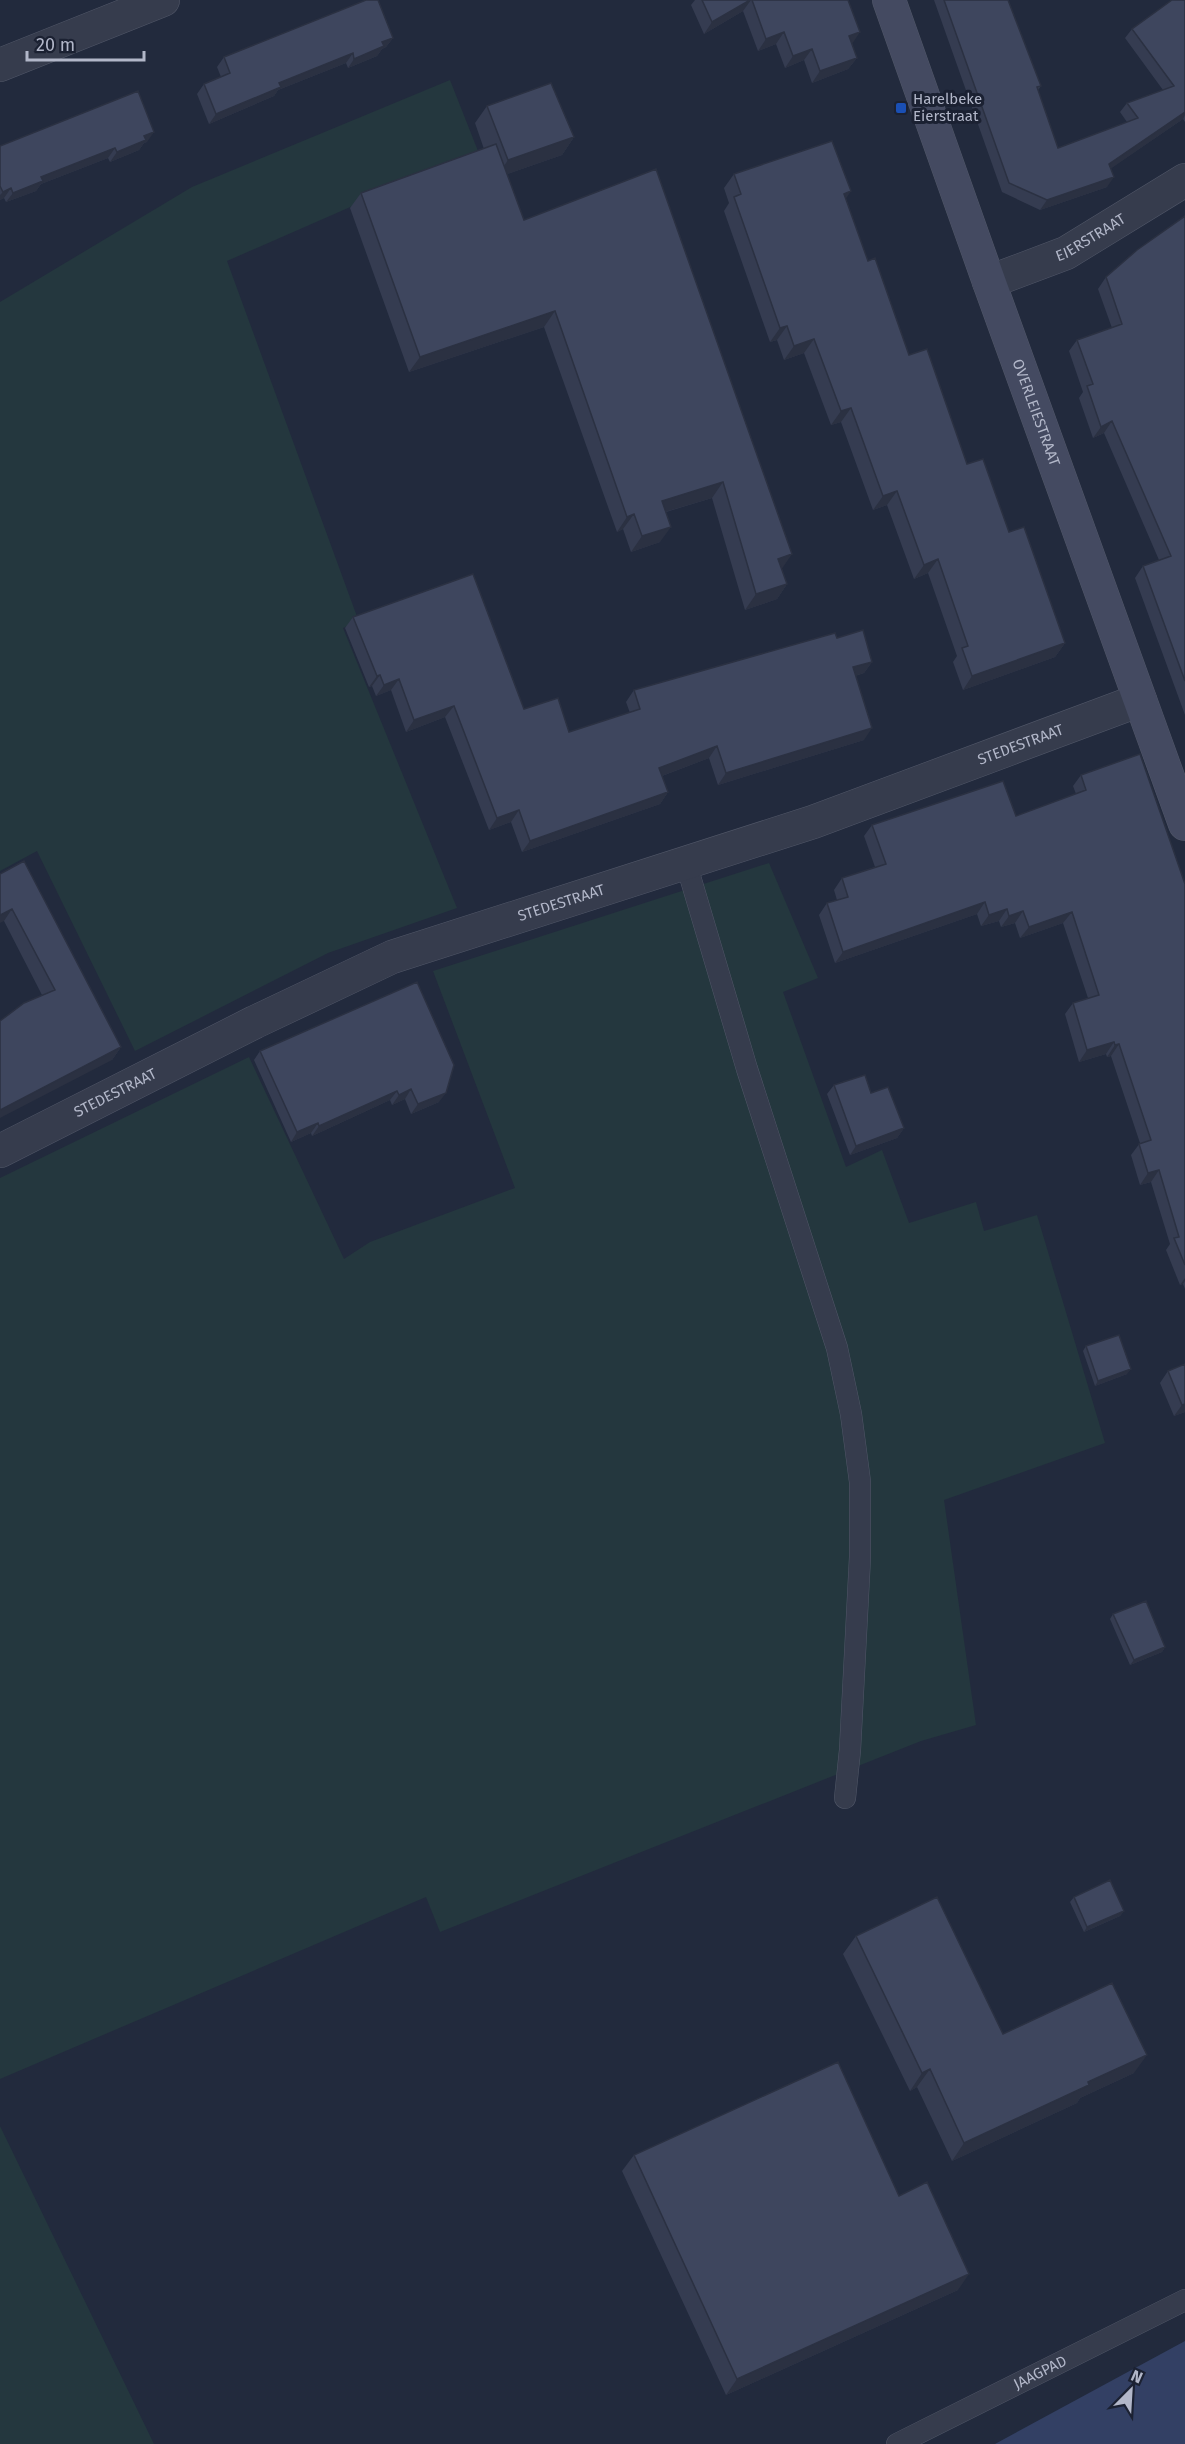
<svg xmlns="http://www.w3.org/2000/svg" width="1185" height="2444" font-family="'Fira Sans',sans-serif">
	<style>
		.green { fill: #24373e }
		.water { fill: #334064 }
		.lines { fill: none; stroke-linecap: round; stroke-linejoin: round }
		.service-casing { stroke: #515768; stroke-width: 22 }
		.minor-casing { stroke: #515768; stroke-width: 34 }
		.secondary-casing { stroke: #515768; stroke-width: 34 }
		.service { stroke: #363c4d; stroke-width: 21 }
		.minor { stroke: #363c4d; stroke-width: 33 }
		.secondary { stroke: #444a61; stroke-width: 33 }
		.wall { fill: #353c51 }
		.shaded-wall { fill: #2b3142 }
		.building { fill: #3e465e; stroke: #2b3142; stroke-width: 1.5 }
		.transit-dot { fill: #1a4fb4; stroke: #1b2132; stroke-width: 2 }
		.labels { text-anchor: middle; stroke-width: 6; stroke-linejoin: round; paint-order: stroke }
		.poi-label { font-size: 15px; fill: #b2b7c9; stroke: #1b2132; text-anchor: start }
		.street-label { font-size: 15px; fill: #b2b7c9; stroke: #1b2132 }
	</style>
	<rect width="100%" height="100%" fill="#222a3d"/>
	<path class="green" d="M 450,80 L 478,151 L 227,261 L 359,622 L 343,628 L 457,908 L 328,953 L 135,1051 L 37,851 L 0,871 L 0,302 L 192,187 Z
		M 769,863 L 818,978 L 783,992 L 846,1167 L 882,1150 L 909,1223 L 976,1202 L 984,1231 L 1037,1215 L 1105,1443 L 944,1500 L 976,1725 L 921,1741 L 440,1932 L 426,1897 L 0,2079 L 0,1178 L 249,1057 L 344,1259 L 370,1242 L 515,1188 L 433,971 Z
		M 0,2126 L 154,2444 L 0,2444 Z"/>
	<path class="water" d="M 1185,2341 L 1185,2444 L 994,2444 L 995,2444 Z"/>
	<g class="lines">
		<defs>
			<g id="service">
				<path d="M 686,863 L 747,1069 L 837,1348 L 851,1414 L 860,1482 L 860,1557 L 850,1750 L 845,1798"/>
				<path id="s1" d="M 897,2444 L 1185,2300"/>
			</g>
			<g id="minor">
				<path d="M 0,65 L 163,0"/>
				<path id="s2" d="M 989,282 L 1066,253 L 1185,180"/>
				<path id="s3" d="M 0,1151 L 255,1022 L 392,957 L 813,822 L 1140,700"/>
			</g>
			<g id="secondary">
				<path id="s4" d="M 889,0 L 989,282 L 1185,824"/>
			</g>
		</defs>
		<use href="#service" class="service-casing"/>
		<use href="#minor" class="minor-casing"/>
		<use href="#secondary" class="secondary-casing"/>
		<use href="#service" class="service"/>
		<use href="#minor" class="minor"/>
		<use href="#secondary" class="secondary"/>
	</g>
	<path class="wall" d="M 695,0 L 848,0 L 852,44 L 857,58 L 848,69 L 812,83 L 804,60 L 785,68 L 776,44 L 758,51 L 743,11 L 704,34 L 691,5 Z
		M 934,0 L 1008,0 L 1041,86 L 1038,90 L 1058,148 L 1127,122 L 1120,112 L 1127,103 L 1163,90 L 1125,38 L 1132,29 L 1185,0 L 1185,122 L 1183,119 L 1111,168 L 1107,187 L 1040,210 L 1002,192 Z
		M 393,38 L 386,47 L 382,49 L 377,56 L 348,68 L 346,63 L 278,90 L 274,96 L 209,124 L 197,94 L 204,84 L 221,77 L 217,67 L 224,57 Z
		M 487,106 L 574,137 L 562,155 L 507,174 L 524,220 L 656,169 L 782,569 L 787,584 L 777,599 L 745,610 L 712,498 L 666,512 L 660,542 L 631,552 L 623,529 L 617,532 L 544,327 L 409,372 L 350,208 L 361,193 L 484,149 L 475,123 Z
		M 147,142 L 144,143 L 139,150 L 110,162 L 108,158 L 41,184 L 36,191 L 6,202 L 4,198 L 0,200 L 0,146 Z
		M 734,174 L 846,199 L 868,261 L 909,355 L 967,464 L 1009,532 L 1065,643 L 1055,657 L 963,690 L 953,662 L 957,656 L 928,573 L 914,579 L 887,505 L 873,510 L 841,422 L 831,425 L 804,353 L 784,360 L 777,340 L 770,342 L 724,211 L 729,203 L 724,188 Z
		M 1185,216 L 1185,715 L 1135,578 L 1143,566 L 1159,560 L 1104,433 L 1093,438 L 1079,398 L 1083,392 L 1069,351 L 1077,340 L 1112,328 L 1098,289 L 1106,277 Z
		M 353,617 L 524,709 L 569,732 L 630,713 L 626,702 L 634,690 L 837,638 L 872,662 L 864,673 L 855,676 L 864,740 L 718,785 L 709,758 L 662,776 L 668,792 L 660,804 L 522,852 L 511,822 L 489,830 L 445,717 L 406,732 L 391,690 L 376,696 L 372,686 L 369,687 L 345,628 Z
		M 1081,775 L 1185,884 L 1185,1289 L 1183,1284 L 1180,1285 L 1166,1250 L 1170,1244 L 1151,1182 L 1140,1185 L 1131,1155 L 1140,1143 L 1111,1056 L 1107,1057 L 1106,1054 L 1079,1062 L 1065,1014 L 1073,1003 L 1088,998 L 1063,923 L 1020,938 L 1015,923 L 1001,927 L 999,921 L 981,926 L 977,914 L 835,963 L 819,915 L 827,903 L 837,900 L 834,890 L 842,878 L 875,867 L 864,836 L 872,825 L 1016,816 L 1076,794 L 1073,786 Z
		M 0,874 L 121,1047 L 112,1060 L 42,995 L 4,921 Z
		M 417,982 L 439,1102 L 411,1114 L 405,1099 L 392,1105 L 390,1100 L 312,1136 L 311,1133 L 291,1142 L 254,1060 L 260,1051 Z
		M 834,1085 L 871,1093 L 904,1128 L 897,1138 L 850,1155 L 827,1094 Z
		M 1086,1346 L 1127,1374 L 1095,1386 L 1083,1351 Z
		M 1168,1371 L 1185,1412 L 1174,1416 L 1160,1383 Z
		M 1113,1614 L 1165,1647 L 1162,1652 L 1130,1665 L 1110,1619 Z
		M 1074,1897 L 1124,1911 L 1120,1916 L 1084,1932 L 1070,1902 Z
		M 856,1936 L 1003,2034 L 1134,2073 L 1080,2098 L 1077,2103 L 952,2161 L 917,2087 L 910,2091 L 843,1954 Z
		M 634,2155 L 899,2196 L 958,2290 L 726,2395 L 622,2171 Z"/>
	<path class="shaded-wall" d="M 751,0 L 743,11 L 704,34 L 712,22 Z
		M 784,32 L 776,44 L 758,51 L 766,39 Z
		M 860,32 L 852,44 L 849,36 Z
		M 393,38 L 386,47 L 382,49 L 377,56 L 348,68 L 354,59 L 382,42 Z
		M 812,49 L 804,60 L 785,68 L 793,56 Z
		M 353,53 L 346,63 L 278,90 L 274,96 L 209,124 L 216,114 L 279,83 Z
		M 857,58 L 848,69 L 812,83 L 820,71 Z
		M 1185,112 L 1185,115 L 1183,119 L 1103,174 L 1109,164 Z
		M 154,132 L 147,142 L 144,143 L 139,150 L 110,162 L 117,152 L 144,136 Z
		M 574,137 L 562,155 L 496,178 L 508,160 Z
		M 115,148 L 108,158 L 41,184 L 36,191 L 6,202 L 13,193 L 41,177 Z
		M 1114,177 L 1107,187 L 1040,210 L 1047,200 Z
		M 11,188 L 4,198 L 0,200 L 0,195 L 3,192 Z
		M 851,191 L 841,206 L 844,194 Z
		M 555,311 L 544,327 L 409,372 L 420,357 Z
		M 787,326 L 777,340 L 770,342 L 780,328 Z
		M 814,339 L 804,353 L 784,360 L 794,346 Z
		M 851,408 L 841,422 L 831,425 L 841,411 Z
		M 1112,421 L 1104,433 L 1093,438 L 1101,427 Z
		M 723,482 L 712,498 L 651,516 L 662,501 Z
		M 897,491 L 887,505 L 873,510 L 883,496 Z
		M 634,514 L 623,529 L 617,532 L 627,517 Z
		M 671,527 L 660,542 L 631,552 L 642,536 Z
		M 792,554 L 781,570 L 778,559 Z
		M 938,559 L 928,573 L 914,579 L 924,565 Z
		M 787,584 L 777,599 L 745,610 L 756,594 Z
		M 1065,643 L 1055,657 L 963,690 L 972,676 Z
		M 872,662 L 864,673 L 845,679 L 853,667 Z
		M 380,675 L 372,686 L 369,687 L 377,676 Z
		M 399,679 L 391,690 L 376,696 L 384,685 Z
		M 454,706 L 445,717 L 406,732 L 414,720 Z
		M 872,728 L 864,740 L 718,785 L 726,773 Z
		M 717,746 L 709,758 L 651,780 L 659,768 Z
		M 668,792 L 660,804 L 522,852 L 530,841 Z
		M 519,810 L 511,822 L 489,830 L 497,818 Z
		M 985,902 L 977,914 L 835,963 L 843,952 Z
		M 12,909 L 4,921 L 0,923 L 0,915 Z
		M 1007,909 L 999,921 L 981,926 L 989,915 Z
		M 1023,911 L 1015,923 L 1001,927 L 1009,916 Z
		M 1072,912 L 1063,923 L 1020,938 L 1029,927 Z
		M 1114,1042 L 1106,1054 L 1079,1062 L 1087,1050 Z
		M 1119,1044 L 1111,1056 L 1107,1057 L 1115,1045 Z
		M 121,1047 L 112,1060 L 0,1118 L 0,1110 Z
		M 411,1089 L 405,1099 L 392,1105 L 399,1095 Z
		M 397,1091 L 390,1100 L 312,1136 L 319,1126 Z
		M 446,1093 L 439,1102 L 411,1114 L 418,1104 Z
		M 318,1123 L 311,1133 L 291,1142 L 297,1132 Z
		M 904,1128 L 897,1138 L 850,1155 L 856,1146 Z
		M 1159,1170 L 1151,1182 L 1140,1185 L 1148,1173 Z
		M 1185,1278 L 1185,1281 L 1183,1284 L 1180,1285 Z
		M 1131,1369 L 1127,1374 L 1095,1386 L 1098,1381 Z
		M 1185,1404 L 1185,1412 L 1174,1416 L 1182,1405 Z
		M 1165,1647 L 1162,1652 L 1130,1665 L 1134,1660 Z
		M 1124,1911 L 1120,1916 L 1084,1932 L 1087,1927 Z
		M 1147,2055 L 1134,2073 L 1080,2098 L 1077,2103 L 952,2161 L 964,2143 L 1088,2082 Z
		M 930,2069 L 917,2087 L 910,2091 L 922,2073 Z
		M 969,2274 L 958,2290 L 726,2395 L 737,2379 Z"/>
	<path class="building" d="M 366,0 L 378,0 L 393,38 L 382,42 L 384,46 L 354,59 L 353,53 L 279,83 L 281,87 L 216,114 L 204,84 L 230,73 L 224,57 Z
		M 702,0 L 750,0 L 712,22 Z
		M 752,0 L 848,0 L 860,32 L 849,36 L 857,58 L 820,71 L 812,49 L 793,56 L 784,32 L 766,39 Z
		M 944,0 L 1008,0 L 1041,86 L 1037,87 L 1058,148 L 1138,118 L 1127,103 L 1174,86 L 1132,29 L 1172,0 L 1185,0 L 1185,112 L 1109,164 L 1114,177 L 1047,200 L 1009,183 Z
		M 551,83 L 574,137 L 508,160 L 487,106 Z
		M 138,91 L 154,132 L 144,136 L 146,140 L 117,152 L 115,148 L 41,177 L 43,181 L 13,193 L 11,188 L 3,192 L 0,186 L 0,146 Z
		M 832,141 L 851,191 L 844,194 L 868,261 L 875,258 L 909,355 L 927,349 L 967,464 L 983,459 L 1009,532 L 1024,527 L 1065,643 L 972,676 L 962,648 L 968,646 L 938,559 L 924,565 L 897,491 L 883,496 L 851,408 L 841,411 L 814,339 L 794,346 L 787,326 L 780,328 L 734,197 L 741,194 L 734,174 Z
		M 496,144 L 524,220 L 656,169 L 792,554 L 778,559 L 787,584 L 756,594 L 723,482 L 662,501 L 671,527 L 642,536 L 634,514 L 627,517 L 555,311 L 420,357 L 361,193 Z
		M 1185,216 L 1185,681 L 1143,566 L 1171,556 L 1112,421 L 1101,427 L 1087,386 L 1093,384 L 1077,340 L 1122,324 L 1106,277 L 1137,250 Z
		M 473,574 L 524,709 L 558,698 L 569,732 L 640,709 L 634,690 L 835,633 L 837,638 L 863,630 L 872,662 L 853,667 L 872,728 L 726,773 L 717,746 L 659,768 L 668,792 L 530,841 L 519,810 L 497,818 L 454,706 L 414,720 L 399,679 L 384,685 L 380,675 L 377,676 L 353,617 Z
		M 1140,754 L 1185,884 L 1185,1265 L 1174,1238 L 1179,1237 L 1159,1170 L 1148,1173 L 1139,1144 L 1151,1140 L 1119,1044 L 1115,1045 L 1114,1042 L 1087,1050 L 1073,1003 L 1099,995 L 1072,912 L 1029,927 L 1023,911 L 1009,916 L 1007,909 L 989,915 L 985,902 L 843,952 L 827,903 L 848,897 L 842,878 L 886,864 L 872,825 L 1003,781 L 1016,816 L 1086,790 L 1081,775 Z
		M 24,861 L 121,1047 L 0,1110 L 0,1021 L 24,1003 L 55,990 L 12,909 L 0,915 L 0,874 Z
		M 417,982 L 454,1065 L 446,1093 L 418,1104 L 411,1089 L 399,1095 L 397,1091 L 319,1126 L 318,1123 L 297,1132 L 260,1051 Z
		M 865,1075 L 871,1093 L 888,1087 L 904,1128 L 856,1146 L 834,1085 Z
		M 1119,1335 L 1131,1369 L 1098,1381 L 1086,1346 Z
		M 1185,1364 L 1185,1404 L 1182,1405 L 1168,1371 Z
		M 1146,1601 L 1165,1647 L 1134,1660 L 1113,1614 Z
		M 1110,1880 L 1124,1911 L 1087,1927 L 1074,1897 Z
		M 937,1897 L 1003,2034 L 1112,1983 L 1147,2055 L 1088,2082 L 1089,2085 L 964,2143 L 930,2069 L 922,2073 L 856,1936 Z
		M 838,2062 L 899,2196 L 927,2182 L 969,2274 L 737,2379 L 634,2155 Z"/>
	<rect class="transit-dot" x="895" y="102" width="12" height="12" rx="3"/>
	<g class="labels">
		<g class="poi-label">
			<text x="913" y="104">Harelbeke<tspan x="913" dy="17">Eierstraat</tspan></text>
		</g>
		<g class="street-label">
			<text dy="5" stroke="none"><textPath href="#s2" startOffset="111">EIERSTRAAT</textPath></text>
			<text dy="5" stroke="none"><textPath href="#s4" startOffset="438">OVERLEIESTRAAT</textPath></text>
			<text dy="5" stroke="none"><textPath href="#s3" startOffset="1101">STEDESTRAAT</textPath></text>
			<text dy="5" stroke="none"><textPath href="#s3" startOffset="615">STEDESTRAAT</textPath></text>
			<text dy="5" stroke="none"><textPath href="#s3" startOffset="129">STEDESTRAAT</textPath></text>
			<text dy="5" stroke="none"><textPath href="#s1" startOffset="160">JAAGPAD</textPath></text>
		</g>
	</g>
	<g transform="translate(1131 2390) rotate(24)" stroke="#1b2132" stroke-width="4.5" paint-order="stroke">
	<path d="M0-4.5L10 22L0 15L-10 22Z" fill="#b2b7c9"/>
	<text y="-9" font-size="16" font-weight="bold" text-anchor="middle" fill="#b2b7c9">N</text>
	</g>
	<path d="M27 51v9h117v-9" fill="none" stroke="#b2b7c9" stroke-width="3"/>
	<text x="36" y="51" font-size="18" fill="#b2b7c9" stroke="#1b2132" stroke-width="4.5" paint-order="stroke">20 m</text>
</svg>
